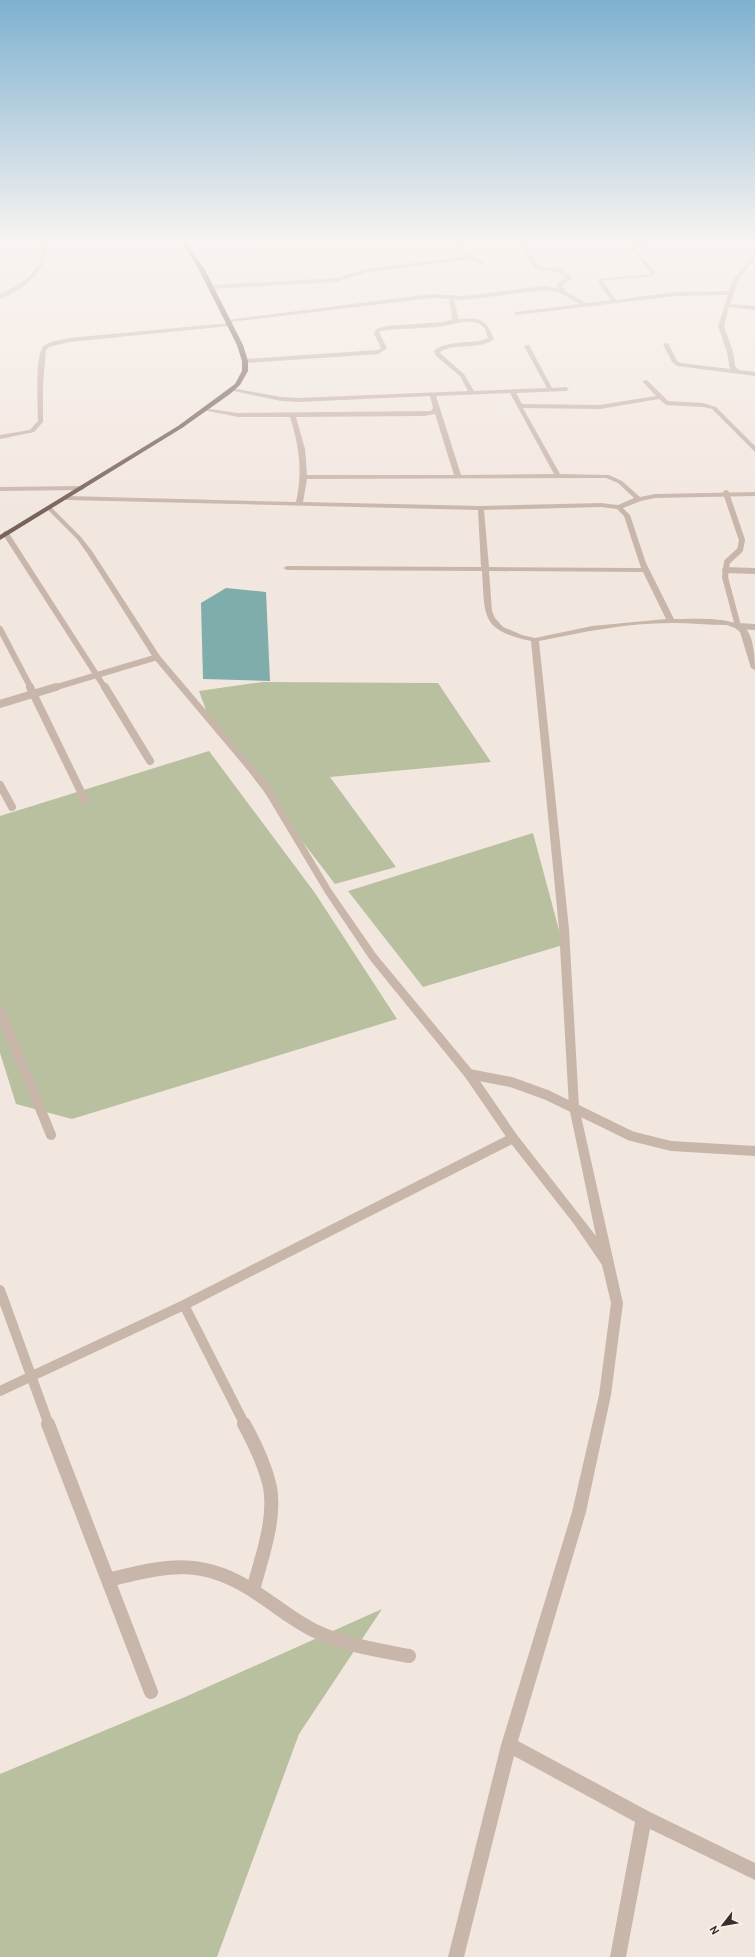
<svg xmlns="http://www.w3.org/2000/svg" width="755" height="1957" font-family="Cabin,sans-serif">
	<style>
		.green { fill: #b8c09f }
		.water { fill: #7fadab }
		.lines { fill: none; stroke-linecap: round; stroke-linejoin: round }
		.service-far3 { stroke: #c9b6ab; stroke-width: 6 }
		.service-far2 { stroke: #c9b6ab; stroke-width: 8 }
		.service-far1 { stroke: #c9b6ab; stroke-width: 10 }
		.service { stroke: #c9b6ab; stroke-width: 14 }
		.minor { fill: #c9b6ab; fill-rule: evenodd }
		.primary { fill: #78635c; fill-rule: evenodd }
	</style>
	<rect width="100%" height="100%" fill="#f2e7df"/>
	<path class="green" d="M 262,682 L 438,683 L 491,762 L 330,777 L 396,867 L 335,884 L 210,721 L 199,691 Z
		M 209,751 L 315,893 L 397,1019 L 72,1119 L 16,1104 L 0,1053 L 0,816 Z
		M 533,833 L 563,945 L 423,987 L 348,891 Z
		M 382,1609 L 299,1734 L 217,1957 L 0,1957 L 0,1774 L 185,1697 Z"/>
	<path class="water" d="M 226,588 L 266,592 L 270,681 L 203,679 L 201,603 Z"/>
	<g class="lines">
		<path class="service-far3" d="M 726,493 L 742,540 L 740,550 L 727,562 L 725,577 L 738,626 L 755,627
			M 6,534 L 105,688
			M 725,570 L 755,571
			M 0,629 L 31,688
			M 53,688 L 157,657"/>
		<path class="service-far2" d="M 30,687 L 85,800
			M 105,687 L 150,761
			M 0,704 L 56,687
			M 0,785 L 12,807"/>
		<path class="service-far1" d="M 0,1010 L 51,1135
			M 469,1074 L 511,1082 L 547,1095 L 631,1136 L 671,1146 L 755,1151
			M 0,1290 L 49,1425
			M 184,1305 L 245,1425
			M 0,1391 L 184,1305 L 513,1138"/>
		<path class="service" d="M 48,1424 L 151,1692
			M 244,1424 C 255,1444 265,1465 270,1487 C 276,1520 261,1559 253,1590
			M 108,1580 C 172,1564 204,1557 261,1596 C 279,1608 296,1622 315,1631 C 345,1645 377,1650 409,1656"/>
		<path class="minor" d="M 44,241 L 48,241 C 47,271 27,288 0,299 L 0,295 C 27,279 40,275 44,241 Z
			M 448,241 L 453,241 L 484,264 L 480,265 L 471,259 L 368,272 L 336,282 L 212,289 L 209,287 L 212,285 L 336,278 L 368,269 L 468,256 Z
			M 517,241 L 521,241 L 539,267 C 552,269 563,267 572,278 L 562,286 L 567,292 L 586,303 L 611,300 L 598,283 L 600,279 L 649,274 L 650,272 L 632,250 L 633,246 L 655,242 L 755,241 L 755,243 L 655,244 L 637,248 L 636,250 L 656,272 L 653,276 L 604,281 L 604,283 L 616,300 L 675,292 L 729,291 L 732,281 L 755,253 L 755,257 L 738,281 L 730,304 L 755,306 L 755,310 L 729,307 L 724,326 L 733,352 L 735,366 L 739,370 L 755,372 L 755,376 L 677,366 L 672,362 L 663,344 L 668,343 L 677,361 L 681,363 L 730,369 L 727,352 L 718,326 L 728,295 L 675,296 L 517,315 L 515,314 L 515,312 L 580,304 L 558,292 L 544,290 L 463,300 L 454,299 L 458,317 L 457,319 C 480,318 485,317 494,339 C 479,351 456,342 440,352 L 441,354 L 464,374 L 474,391 L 547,388 L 524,346 L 529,345 L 552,388 L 566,387 L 569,389 L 566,391 L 516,393 L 522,404 L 600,405 L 656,396 L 642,381 L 647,380 L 668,401 L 703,403 L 716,407 L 755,446 L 755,452 L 712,409 L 703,407 L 666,405 L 659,399 L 600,409 L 523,408 L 560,474 L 609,475 L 622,481 L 640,497 L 655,494 L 755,492 L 755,496 L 655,498 L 641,501 L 623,508 L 630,515 L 646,563 L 674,619 C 692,619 733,616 746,629 C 754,637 755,660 755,670 L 751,668 L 740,632 L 735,628 L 727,625 C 708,625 690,623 672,623 C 627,623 583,632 539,641 L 569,929 L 579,1107 L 623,1303 L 611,1395 L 586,1512 L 518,1741 L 650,1812 L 755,1863 L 755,1880 L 650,1829 L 626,1957 L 610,1957 L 635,1822 L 514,1756 L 464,1957 L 448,1957 L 501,1745 L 572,1512 L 599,1395 L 611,1303 L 602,1265 L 574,1224 L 509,1141 L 465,1077 L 370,960 L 325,893 L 261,786 L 154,659 L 87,553 L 77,539 L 46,508 L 51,507 L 81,537 L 92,551 L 160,656 L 267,782 L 331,889 L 376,954 L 473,1071 L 517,1135 L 596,1236 L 569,1107 L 559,929 L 531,641 C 481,630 485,618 482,571 L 287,570 L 283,568 L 287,566 L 481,567 L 478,510 L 66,500 L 63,498 L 66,496 L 296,502 C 303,471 299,446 290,417 L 238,417 L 203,410 L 203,408 L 238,413 L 431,411 L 433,408 L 430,396 L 298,402 L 281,401 L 229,390 L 232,388 L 281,397 L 298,398 L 468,391 L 460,376 L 436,356 L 434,351 C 447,340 468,344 483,340 L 488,338 C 486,334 486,327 481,325 C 470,318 455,324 444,326 C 425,329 406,328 387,330 L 380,331 L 380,334 L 387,348 L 379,354 L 245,363 L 242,361 L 245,359 L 378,350 L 381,348 L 374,334 L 376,329 L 387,326 L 443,322 L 451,320 L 452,317 L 449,299 L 432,298 L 230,322 L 233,324 L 230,326 L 69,342 L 49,347 L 46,350 L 43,384 L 43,422 L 34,432 L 0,439 L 0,435 L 30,430 L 38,421 C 38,407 34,351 45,345 C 51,341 62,340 69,338 L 229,323 L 227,320 L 432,294 L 463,296 L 544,286 L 559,289 L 556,286 L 558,282 L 566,278 C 558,269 546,271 535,269 ZM 510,393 L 554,474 L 461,475 L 436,396 ZM 435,414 L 454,475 L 307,475 L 305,449 L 296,417 L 424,416 ZM 606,478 L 618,483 L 634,498 L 618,505 L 601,503 L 481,506 L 303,502 L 307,479 ZM 601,507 L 617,509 L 624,516 L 641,568 L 489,567 L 484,510 ZM 489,571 L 643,572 L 666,619 L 592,626 L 535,638 L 522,635 L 503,627 L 495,618 L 492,611 Z
			M 0,487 L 82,486 L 85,488 L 82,490 L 0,491 Z"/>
		<path class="primary" d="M 181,241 L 185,241 L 204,268 L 243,345 L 248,361 L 248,371 L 240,385 L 230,394 L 182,428 L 0,540 L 0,535 L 178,426 L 235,384 L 242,371 L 242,361 L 237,345 L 198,268 Z"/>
	</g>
	<linearGradient id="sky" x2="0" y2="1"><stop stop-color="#7eb1d0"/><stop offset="0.47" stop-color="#f9f4f1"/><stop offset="1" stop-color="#f9f4f1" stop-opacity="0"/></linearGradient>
	<rect width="755" height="515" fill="url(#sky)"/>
	<g transform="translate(723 1925) rotate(239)" stroke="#f9f2eb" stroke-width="3" paint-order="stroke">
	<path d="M0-3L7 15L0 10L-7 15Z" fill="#372d2a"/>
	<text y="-6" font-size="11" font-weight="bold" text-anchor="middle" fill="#372d2a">N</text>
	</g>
</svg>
